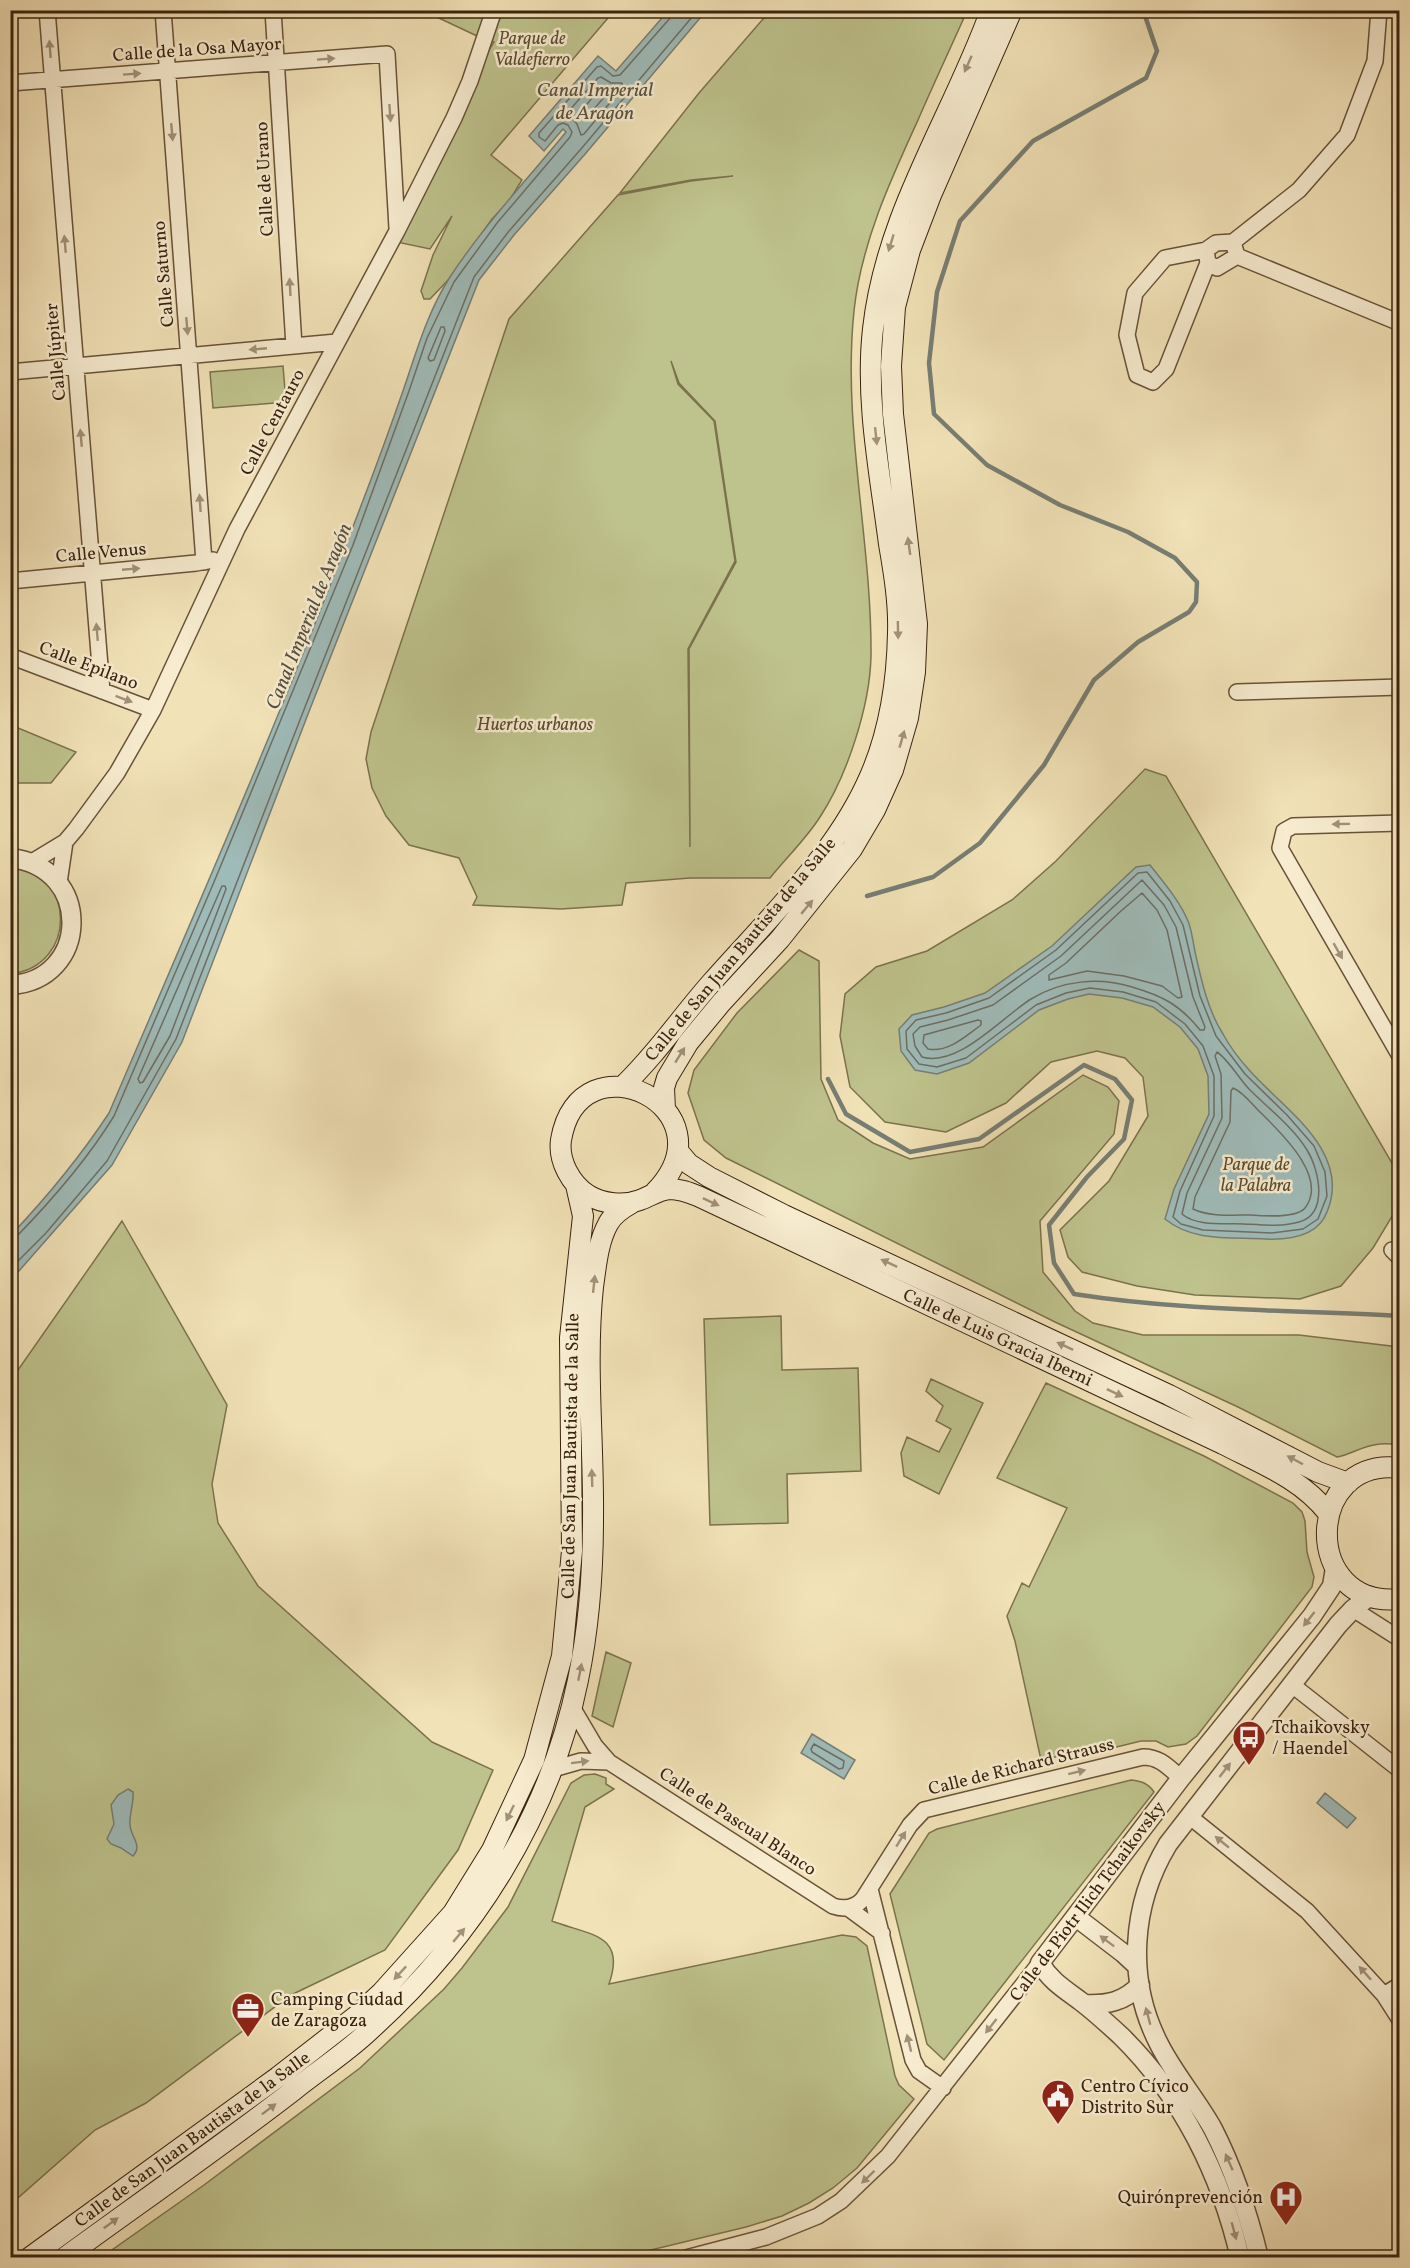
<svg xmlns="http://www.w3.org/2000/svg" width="1410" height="2268" font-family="Vollkorn,serif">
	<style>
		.green { fill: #bec28c; stroke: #7c724e; stroke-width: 1.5; fill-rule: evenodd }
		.water { fill: #9fbbb9; stroke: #777e75; stroke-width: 1.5 }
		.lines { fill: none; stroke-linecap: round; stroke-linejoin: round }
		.shore { stroke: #6d6e64; stroke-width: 1.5 }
		.stream { stroke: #777e75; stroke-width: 4.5 }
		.minor-casing { stroke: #695239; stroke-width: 18 }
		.tertiary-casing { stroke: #695239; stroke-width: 21 }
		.secondary-casing { stroke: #3b220f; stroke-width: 22 }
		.minor { stroke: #f7ecd0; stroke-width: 15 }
		.tertiary { stroke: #f7ecd0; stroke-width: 18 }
		.secondary { stroke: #f7ecd0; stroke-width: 20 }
		.oneway { fill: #a29179 }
		.labels { text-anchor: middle; stroke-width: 5; stroke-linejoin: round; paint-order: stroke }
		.park-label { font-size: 18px; font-style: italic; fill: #5c4a2e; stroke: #f7ecd0 }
		.street-label { font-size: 18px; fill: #3b220f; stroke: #f7ecd0 }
		.poi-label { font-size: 18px; fill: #3b220f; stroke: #f7ecd0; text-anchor: start }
		.water-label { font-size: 20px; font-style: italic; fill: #595042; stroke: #f7ecd0 }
	</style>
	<rect width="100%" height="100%" fill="#f2e2b7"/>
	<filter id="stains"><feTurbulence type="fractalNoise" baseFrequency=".00333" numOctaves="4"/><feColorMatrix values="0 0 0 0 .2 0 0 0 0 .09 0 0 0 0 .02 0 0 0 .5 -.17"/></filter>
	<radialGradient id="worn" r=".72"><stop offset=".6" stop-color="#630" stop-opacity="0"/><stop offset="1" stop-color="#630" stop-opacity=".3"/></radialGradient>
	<path class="green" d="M 424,11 L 614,11 L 491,155 L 522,180 L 509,201 L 492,219 L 449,279 L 430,299 L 424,299 L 421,291 L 433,255 L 452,216 L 430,249 L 392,241 L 470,81 L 494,42 L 477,36 Z
		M 770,11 L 967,11 C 951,47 934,83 918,120 C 890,181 861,244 854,311 C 842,426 872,541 871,656 C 870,706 847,776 820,817 C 806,839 786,858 770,878 L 690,878 L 626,883 L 622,905 L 561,909 L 473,905 L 477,897 L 459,858 L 409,845 L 386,816 L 372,788 L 366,759 L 371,732 L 509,319 L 618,195 L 691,181 L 733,176 L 691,180 L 620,193 L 699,93 ZM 671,361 L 679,383 L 715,421 L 736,562 L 689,649 L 690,847 L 688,649 L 735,561 L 714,421 L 678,384 Z
		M 283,366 L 286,402 L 213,408 L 210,372 Z
		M 10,725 L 11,725 L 76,752 L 51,783 L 11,783 Z
		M 1145,769 L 1166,776 L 1392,1163 L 1399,1180 L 1399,1211 L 1394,1213 L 1373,1248 L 1341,1286 L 1300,1299 L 1195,1295 L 1137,1286 L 1082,1272 L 1068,1257 L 1060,1230 L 1109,1181 L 1148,1116 L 1143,1077 L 1125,1058 L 1097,1051 L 1051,1062 L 1006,1103 L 946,1132 L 885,1122 L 850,1087 L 840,1036 L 845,994 L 876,967 L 927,951 L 1012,900 L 1056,861 Z
		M 11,868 C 76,870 78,966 11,974 Z
		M 799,950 L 819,961 L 821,1079 L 838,1120 L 873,1143 L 910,1159 L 983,1147 L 1083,1075 L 1108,1087 L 1119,1101 L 1114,1134 L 1040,1221 L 1043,1272 L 1075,1311 L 1093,1323 L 1143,1335 L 1299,1335 L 1399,1347 L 1399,1445 C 1393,1444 1386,1443 1380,1444 C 1364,1445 1352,1454 1337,1457 L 1238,1407 L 1055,1322 L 726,1158 L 704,1140 L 688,1093 L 694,1070 L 737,1013 Z
		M 122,1221 L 227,1405 L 212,1484 L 218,1523 L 258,1586 L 432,1742 L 493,1770 L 458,1850 L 385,1950 L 291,1995 L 146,2103 L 95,2130 L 11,2204 L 11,1380 Z
		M 781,1316 L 782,1370 L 858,1368 L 861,1471 L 787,1474 L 788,1523 L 710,1525 L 704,1319 Z
		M 931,1379 L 983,1403 L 939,1494 L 904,1476 L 901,1453 L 907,1437 L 939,1452 L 951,1429 L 936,1421 L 943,1406 L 926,1391 Z
		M 1046,1383 L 1204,1456 L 1293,1503 L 1302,1512 L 1305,1521 L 1307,1552 L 1314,1577 L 1312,1587 L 1197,1736 L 1186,1744 L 1168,1747 L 1156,1741 L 1141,1741 L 1092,1753 L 1086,1750 L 1041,1760 L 1015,1641 L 1007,1616 L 1022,1583 L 1029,1587 L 1067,1508 L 997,1478 Z
		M 606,1652 L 631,1663 L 613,1727 L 592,1716 Z
		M 595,1774 L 606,1778 L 606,1784 L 614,1789 L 585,1807 L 552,1921 C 588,1935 627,1933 609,1984 L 842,1935 L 856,1937 L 867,1946 L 895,2076 L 899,2085 L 914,2099 L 857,2168 L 833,2188 L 809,2203 L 782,2216 L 746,2227 L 622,2257 L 102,2257 L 204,2185 L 360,2068 L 444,1989 L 462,1968 L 508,1907 L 571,1783 L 584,1775 Z
		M 1131,1780 C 1141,1781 1148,1783 1154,1792 L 944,2060 L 927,2044 L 890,1894 L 929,1833 L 937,1829 Z"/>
	<path class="water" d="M 668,11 L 706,11 L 586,153 L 514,235 L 479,280 L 310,709 L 182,1042 L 112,1165 L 11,1280 L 11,1235 C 47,1197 80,1157 109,1113 C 190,924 273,734 347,542 C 367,491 386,440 404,388 C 417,350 428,311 450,277 C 484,225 527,180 566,132 L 563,129 L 544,151 L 529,136 L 598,56 L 616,71 Z
		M 1150,865 C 1164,883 1179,900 1188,921 C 1192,931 1193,942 1195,952 C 1201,979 1208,1011 1223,1034 C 1230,1047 1240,1060 1250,1071 C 1285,1110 1352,1152 1327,1212 C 1318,1236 1289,1240 1265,1239 C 1231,1237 1193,1242 1165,1219 L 1174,1189 L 1209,1114 L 1208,1076 L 1198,1049 L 1180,1027 L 1153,1007 L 1122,998 L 1089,994 L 1068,999 L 1039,1010 L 969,1063 L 937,1074 L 915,1070 L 901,1051 L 899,1029 L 912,1015 L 944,1007 L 985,993 L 1052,946 L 1136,867 Z
		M 812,1734 L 855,1760 L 844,1779 L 801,1753 Z
		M 128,1789 L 133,1792 C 134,1804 129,1814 130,1825 C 131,1838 143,1845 133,1856 L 121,1848 L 111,1844 L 107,1839 L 114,1824 L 111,1805 L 118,1795 Z
		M 1325,1793 L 1356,1818 L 1347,1828 L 1317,1803 Z"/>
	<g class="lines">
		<path class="shore" d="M 601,77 L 611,83 L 622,83 L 623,87 L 584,134 L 581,135 L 577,124 L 567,113 L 598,78 Z
			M 602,89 L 606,91 L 606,95 L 587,117 L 583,117 L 581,111 L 599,90 Z
			M 441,327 L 444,327 L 445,331 L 434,360 L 430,361 L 428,358 Z
			M 1147,872 L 1170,901 L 1183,925 L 1200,996 L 1216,1036 L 1245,1074 L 1287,1115 L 1314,1146 L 1325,1172 L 1327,1196 L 1318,1219 L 1303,1229 L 1272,1233 L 1203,1230 L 1181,1224 L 1173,1217 L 1180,1191 L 1214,1116 L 1214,1076 L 1203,1046 L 1185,1024 L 1156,1002 L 1123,992 L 1090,988 L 1066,993 L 1036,1005 L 966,1058 L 937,1067 L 919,1064 L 907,1049 L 906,1031 L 916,1020 L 946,1013 L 989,998 L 1056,950 L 1138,873 Z
			M 1142,880 L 1164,905 L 1176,927 L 1193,997 L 1205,1027 L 1204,1030 L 1200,1030 C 1180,1005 1163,996 1132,987 C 1099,977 1062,980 1031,999 C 1002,1017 958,1068 922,1057 L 915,1046 L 913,1034 L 920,1027 L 948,1020 L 993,1005 L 1061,956 Z
			M 222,886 L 225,886 L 226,889 L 170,1036 L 143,1082 L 140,1083 L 138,1079 Z
			M 1142,893 L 1157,910 L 1167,930 L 1182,997 L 1178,998 L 1162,986 L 1124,976 L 1087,971 L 1049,980 L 1049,975 L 1066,963 L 1121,911 Z
			M 978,1020 L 981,1021 L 981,1025 C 966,1036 948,1053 928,1049 L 923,1043 L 924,1035 Z
			M 1217,1052 C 1228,1059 1240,1080 1250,1090 C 1268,1108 1294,1128 1307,1150 C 1319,1169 1329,1214 1299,1222 C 1282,1227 1262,1225 1244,1224 C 1226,1223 1197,1227 1182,1214 L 1187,1193 L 1222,1118 L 1221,1074 L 1215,1056 Z
			M 1233,1088 C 1243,1092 1252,1104 1260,1112 C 1280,1132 1329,1177 1305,1208 C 1297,1218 1263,1216 1251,1215 C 1233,1215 1209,1217 1193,1209 L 1195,1197 L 1230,1122 L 1231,1091 Z
			M 10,1238 L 17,1236 C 53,1199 87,1160 114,1116 L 214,882 L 353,545 L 409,391 L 427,338 L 454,282 L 497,223 L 570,137 L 572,132 L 568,125 L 563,123 L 558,125 L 545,141 L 539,137 L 539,133 L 597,67 L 601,66 L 613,76 L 620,75 L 671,17 L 672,10
			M 10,1269 L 46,1233 L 107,1161 L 176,1039 L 305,707 L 474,277 L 509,231 L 581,149 L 698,10
			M 814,1744 L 844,1761 L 843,1768 L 839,1769 L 812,1752 L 811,1749 Z"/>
		<path class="stream" d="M 867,896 L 933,877 L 980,843 L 1044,765 L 1094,680 L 1138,642 L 1189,612 L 1196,602 L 1197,582 L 1175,558 L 1128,532 L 1060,505 L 987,465 L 934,414 L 929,363 L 937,292 L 960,221 L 1033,141 L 1146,78 L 1157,51 L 1143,10
			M 828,1079 L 846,1114 L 910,1152 L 979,1139 L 1084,1065 L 1115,1079 L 1132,1100 L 1124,1139 L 1087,1177 L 1049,1225 L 1054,1263 L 1074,1294 C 1182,1311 1291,1310 1400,1316"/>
		<defs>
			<path id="minor" d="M 47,10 L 102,691
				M 163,10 L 204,562
				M 273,10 L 294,346
				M 10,83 L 387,54 L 397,228
				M 1233,242 L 1237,256 L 1217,268 L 1208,263 L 1206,250 L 1216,243 L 1233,242 L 1299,190 L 1347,135 L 1375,61 L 1379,10
				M 1206,250 L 1165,258 L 1135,293 L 1127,335 L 1137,375 L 1153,382 L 1166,369 L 1208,263
				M 1237,256 L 1400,323
				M 10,372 L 337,342
				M 10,581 L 196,563 L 213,560
				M 10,656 L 153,710
				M 1237,692 L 1400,687
				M 1400,823 L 1293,826 L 1284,831 L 1280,848 L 1400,1056
				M 32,862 L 65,842 L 76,829 L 117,773 L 153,710 L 237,529 L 397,231 L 454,118 L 470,81 L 494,10
				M 59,883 L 65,842
				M 1392,1250 L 1400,1258
				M 1353,1609 L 1400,1639
				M 1291,1684 L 1400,1770
				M 572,1707 L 595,1746 L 609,1762 L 833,1906 C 845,1910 855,1908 863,1899 L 910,1825 L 924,1810 L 1143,1757 C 1160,1757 1168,1767 1181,1778
				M 553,1769 L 581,1761 L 609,1762
				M 1189,1816 L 1307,1911 L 1384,1995 L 1400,2020
				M 870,1889 L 913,2060 L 919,2071 L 943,2088
				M 848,1908 L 882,1933
				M 1384,1995 L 1400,1985
				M 686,2258 L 766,2237 L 818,2216 L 841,2201 L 888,2156 L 1040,1963"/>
			<path id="tertiary" d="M 10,858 C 94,867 90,981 10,985
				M 1076,1917 L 1123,1953 L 1137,1966
				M 1084,2004 C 1107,2005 1124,2002 1140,1985
				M 1240,2258 C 1221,2175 1182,2096 1121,2036 C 1109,2025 1096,2013 1083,2003 C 1066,1990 1051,1982 1040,1963 L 1181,1778 L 1312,1616 L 1332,1586 L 1335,1568
				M 1259,2258 C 1248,2213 1234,2170 1213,2129 C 1197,2100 1174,2074 1159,2044 C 1126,1980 1131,1905 1168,1844 L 1338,1625 L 1353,1609 L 1370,1596"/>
			<path id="secondary" d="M 622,1087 C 656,1055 681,1017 712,982 C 765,922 832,858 866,785 C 888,739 897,684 898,633 C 899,603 894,573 889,544 C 880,474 865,400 873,329 C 886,212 952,118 991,10
				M 665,1109 L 664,1088 L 667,1078 L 688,1043 L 721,1003 L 780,939 L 852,849 L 875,810 L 893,770 L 908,718 L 915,672 L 917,624 L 893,414 L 891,366 L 895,307 L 910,250 L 931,195 L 1012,10
				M 678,1151 L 689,1164 L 709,1177 L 784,1215 L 1169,1395 L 1318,1472 L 1348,1483
				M 655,1192 C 736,1108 579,1032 561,1140 C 558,1161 571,1184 588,1195 C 603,1204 624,1206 640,1200 C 651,1196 658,1190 670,1189 C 681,1189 690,1193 700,1197 L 1223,1444 C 1260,1463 1302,1479 1328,1513
				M 1400,1468 C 1304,1456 1301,1609 1400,1599
				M 29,2258 L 278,2077 L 355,2017 L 382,1992 L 453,1913 L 492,1850 L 534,1760 L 562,1656 L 572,1551 L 570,1338 L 583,1216 L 576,1185
				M 64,2258 C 141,2202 219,2148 294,2090 C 319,2070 347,2052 370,2030 C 473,1937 550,1817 578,1680 C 589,1627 593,1573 593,1519 C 594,1442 585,1364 593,1287 C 596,1266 598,1242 608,1224 C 613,1214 623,1208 632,1203"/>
		</defs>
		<use href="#minor" class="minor-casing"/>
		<use href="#tertiary" class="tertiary-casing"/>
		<use href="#secondary" class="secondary-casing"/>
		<use href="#minor" class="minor"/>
		<use href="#tertiary" class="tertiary"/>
		<use href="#secondary" class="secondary"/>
	</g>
	<defs><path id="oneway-solid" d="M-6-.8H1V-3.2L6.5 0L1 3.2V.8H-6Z" transform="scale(1.5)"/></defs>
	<g class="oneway">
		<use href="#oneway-solid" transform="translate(50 49) rotate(-94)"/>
		<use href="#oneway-solid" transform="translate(326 59) rotate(-4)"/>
		<use href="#oneway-solid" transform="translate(968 64) rotate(114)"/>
		<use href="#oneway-solid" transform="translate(132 74) rotate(-4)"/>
		<use href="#oneway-solid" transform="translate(390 113) rotate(86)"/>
		<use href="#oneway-solid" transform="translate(172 132) rotate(85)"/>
		<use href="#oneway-solid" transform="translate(891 243) rotate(107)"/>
		<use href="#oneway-solid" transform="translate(65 244) rotate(-95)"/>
		<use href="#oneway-solid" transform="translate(290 287) rotate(-93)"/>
		<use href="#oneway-solid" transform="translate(187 326) rotate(85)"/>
		<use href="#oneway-solid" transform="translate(258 349) rotate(175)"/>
		<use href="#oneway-solid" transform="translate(876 436) rotate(84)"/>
		<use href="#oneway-solid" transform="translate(81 438) rotate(-95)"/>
		<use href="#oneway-solid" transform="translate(200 503) rotate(-94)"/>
		<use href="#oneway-solid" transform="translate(909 546) rotate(-98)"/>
		<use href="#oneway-solid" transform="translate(131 569) rotate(-5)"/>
		<use href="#oneway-solid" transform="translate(898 630) rotate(89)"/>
		<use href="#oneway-solid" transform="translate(97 632) rotate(-95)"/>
		<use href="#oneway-solid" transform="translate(124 699) rotate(21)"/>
		<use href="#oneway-solid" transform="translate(902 739) rotate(-74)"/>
		<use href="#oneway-solid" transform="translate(1341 824) rotate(179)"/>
		<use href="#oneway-solid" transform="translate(807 907) rotate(-50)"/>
		<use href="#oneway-solid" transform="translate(1338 951) rotate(60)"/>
		<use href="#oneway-solid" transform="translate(680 1055) rotate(-58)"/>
		<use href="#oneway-solid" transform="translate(711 1202) rotate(25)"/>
		<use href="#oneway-solid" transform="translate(889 1263) rotate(-155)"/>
		<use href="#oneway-solid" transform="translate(594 1284) rotate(-84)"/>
		<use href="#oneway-solid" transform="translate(1065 1346) rotate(-155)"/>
		<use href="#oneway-solid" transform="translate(1115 1393) rotate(25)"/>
		<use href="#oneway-solid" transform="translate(1295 1460) rotate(-152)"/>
		<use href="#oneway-solid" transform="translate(592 1478) rotate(-92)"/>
		<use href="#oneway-solid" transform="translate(1309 1619) rotate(128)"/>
		<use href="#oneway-solid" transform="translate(580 1672) rotate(-79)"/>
		<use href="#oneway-solid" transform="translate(580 1762) rotate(-7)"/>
		<use href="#oneway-solid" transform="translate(1225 1770) rotate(-52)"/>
		<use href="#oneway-solid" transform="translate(1077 1772) rotate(-14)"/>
		<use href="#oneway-solid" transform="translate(510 1813) rotate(116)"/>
		<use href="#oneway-solid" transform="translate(901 1839) rotate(-58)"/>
		<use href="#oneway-solid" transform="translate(1222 1842) rotate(-141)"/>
		<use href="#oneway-solid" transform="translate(459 1935) rotate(-50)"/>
		<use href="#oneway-solid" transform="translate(1107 1941) rotate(-143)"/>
		<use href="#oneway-solid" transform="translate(400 1973) rotate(133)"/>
		<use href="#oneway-solid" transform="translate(1365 1973) rotate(-132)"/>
		<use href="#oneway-solid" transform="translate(1148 2016) rotate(-105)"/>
		<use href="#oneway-solid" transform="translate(991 2026) rotate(128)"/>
		<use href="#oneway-solid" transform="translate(909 2043) rotate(-104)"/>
		<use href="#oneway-solid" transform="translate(269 2109) rotate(-37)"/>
		<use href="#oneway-solid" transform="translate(1229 2162) rotate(-114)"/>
		<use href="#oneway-solid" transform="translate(868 2177) rotate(136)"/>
		<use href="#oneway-solid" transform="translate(111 2223) rotate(-36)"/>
		<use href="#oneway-solid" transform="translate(1234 2231) rotate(75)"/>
	</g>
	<defs>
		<symbol id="bus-pin" viewBox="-11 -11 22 30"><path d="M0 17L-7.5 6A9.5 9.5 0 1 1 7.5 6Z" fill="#8f2418" stroke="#f7ecd0"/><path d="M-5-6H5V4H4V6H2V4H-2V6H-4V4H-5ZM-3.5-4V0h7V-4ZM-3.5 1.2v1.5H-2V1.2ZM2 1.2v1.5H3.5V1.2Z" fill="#fff"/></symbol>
		<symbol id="office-pin" viewBox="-11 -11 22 30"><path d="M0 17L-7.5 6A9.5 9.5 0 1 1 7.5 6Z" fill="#8f2418" stroke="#f7ecd0"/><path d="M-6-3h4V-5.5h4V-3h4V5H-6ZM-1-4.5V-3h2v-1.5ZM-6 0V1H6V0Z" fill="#fff"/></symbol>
		<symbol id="civic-pin" viewBox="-11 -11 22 30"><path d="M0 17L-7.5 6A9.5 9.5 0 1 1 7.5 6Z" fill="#8f2418" stroke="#f7ecd0"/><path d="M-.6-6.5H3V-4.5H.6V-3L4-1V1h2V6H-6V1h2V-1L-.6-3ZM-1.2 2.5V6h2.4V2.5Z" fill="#fff"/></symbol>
		<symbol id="hospital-pin" viewBox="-11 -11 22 30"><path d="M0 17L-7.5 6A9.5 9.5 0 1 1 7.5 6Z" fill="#8f2418" stroke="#f7ecd0"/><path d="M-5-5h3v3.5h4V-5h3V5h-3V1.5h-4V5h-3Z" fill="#fff"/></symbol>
	</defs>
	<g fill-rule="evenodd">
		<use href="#bus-pin" x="1230" y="1718" width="38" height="52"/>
		<use href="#office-pin" x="229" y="1990" width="38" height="52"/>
		<use href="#civic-pin" x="1039" y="2077" width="38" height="52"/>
		<use href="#hospital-pin" x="1267" y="2178" width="38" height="52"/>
	</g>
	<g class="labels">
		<g class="park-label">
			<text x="532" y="44">Parque de<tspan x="532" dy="21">Valdefierro</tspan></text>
			<text x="535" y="730">Huertos urbanos</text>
			<text x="1256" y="1170">Parque de<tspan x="1256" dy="21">la Palabra</tspan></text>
		</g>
		<g class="street-label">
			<text transform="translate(197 49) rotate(-4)" y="6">Calle de la Osa Mayor</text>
			<text transform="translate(264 179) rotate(-93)" y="6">Calle de Urano</text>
			<text transform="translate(163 274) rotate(-95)" y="6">Calle Saturno</text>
			<text transform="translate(55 352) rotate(-95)" y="6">Calle Júpiter</text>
			<text transform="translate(272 422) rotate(-62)" y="6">Calle Centauro</text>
			<text transform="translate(101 552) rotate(-5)" y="6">Calle Venus</text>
			<text transform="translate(89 665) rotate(21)" y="6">Calle Epilano</text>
			<text transform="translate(740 949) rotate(-50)" y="6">Calle de San Juan Bautista de la Salle</text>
			<text transform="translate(998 1337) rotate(25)" y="6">Calle de Luis Gracia Iberni</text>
			<text transform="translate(570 1456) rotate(-89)" y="6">Calle de San Juan Bautista de la Salle</text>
			<text transform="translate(1021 1766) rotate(-14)" y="6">Calle de Richard Strauss</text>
			<text transform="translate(738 1821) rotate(33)" y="6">Calle de Pascual Blanco</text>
			<text transform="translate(1087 1901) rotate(-53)" y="6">Calle de Piotr Ilich Tchaikovsky</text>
			<text transform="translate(192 2139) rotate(-36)" y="6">Calle de San Juan Bautista de la Salle</text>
		</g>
		<g class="poi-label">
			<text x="1272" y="1733">Tchaikovsky<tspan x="1272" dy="21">/ Haendel</tspan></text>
			<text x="271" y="2005">Camping Ciudad<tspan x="271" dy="21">de Zaragoza</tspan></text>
			<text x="1081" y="2092">Centro Cívico<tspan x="1081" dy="21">Distrito Sur</tspan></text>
			<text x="1263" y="2203" text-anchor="end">Quirónprevención</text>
		</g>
		<g class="water-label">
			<text x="595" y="96">Canal Imperial<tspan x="595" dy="23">de Aragón</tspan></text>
			<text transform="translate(308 616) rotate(-68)" y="7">Canal Imperial de Aragón</text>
		</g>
	</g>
	<rect width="1410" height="2268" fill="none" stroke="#f2e2b7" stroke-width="36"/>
	<rect x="12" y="12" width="1386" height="2244" fill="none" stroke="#3b220f" stroke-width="3"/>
	<rect x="18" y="18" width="1374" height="2232" fill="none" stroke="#3b220f" stroke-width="1.5"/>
	<rect width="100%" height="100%" filter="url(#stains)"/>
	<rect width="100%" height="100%" fill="url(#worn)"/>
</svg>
